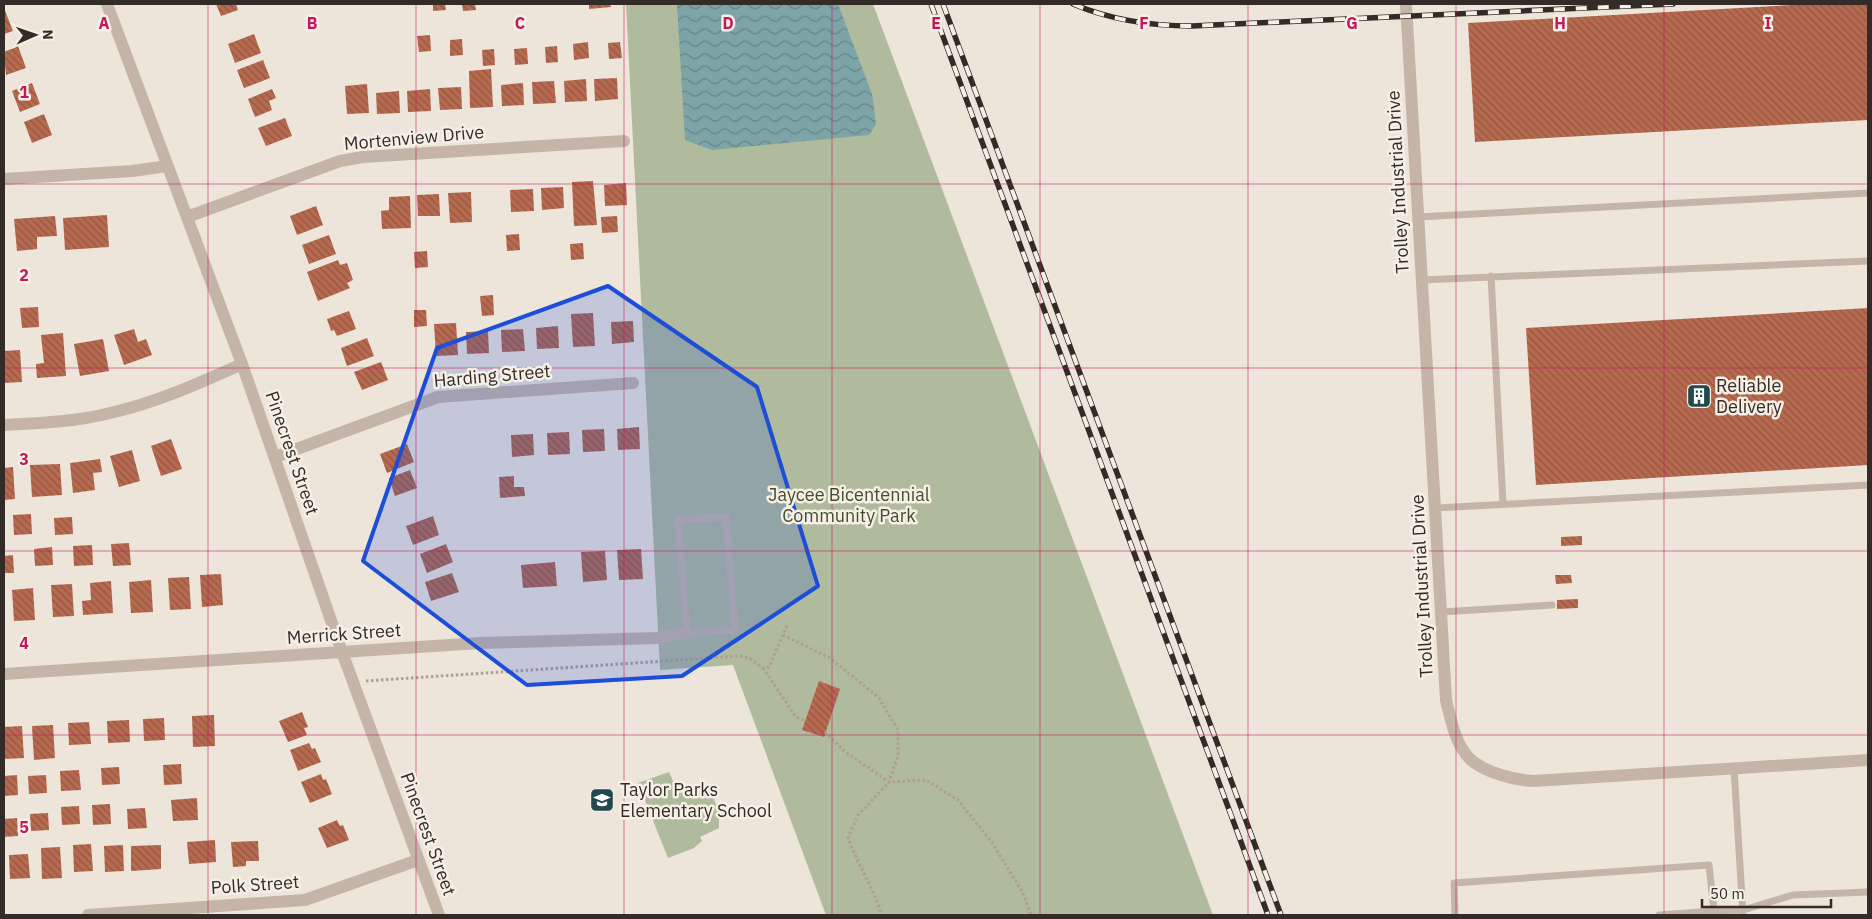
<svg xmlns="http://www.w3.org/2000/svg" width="1872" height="919" font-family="'IBM Plex Sans',sans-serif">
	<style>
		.park { fill: #b0ba9c }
		.water { fill: url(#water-waves) }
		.building { fill: url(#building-back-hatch) }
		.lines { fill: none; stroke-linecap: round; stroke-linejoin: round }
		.path { stroke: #af9f92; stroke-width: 3; stroke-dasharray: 2.5 2.5; stroke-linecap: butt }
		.service { stroke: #c4b5a8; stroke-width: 7 }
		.minor { stroke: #c4b5a8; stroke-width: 12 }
		.rail-casing { stroke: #322b27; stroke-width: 5.5 }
		.rail { stroke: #f6efe6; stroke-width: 4; stroke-dasharray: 11; stroke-linecap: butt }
		.marked { fill: #1d4ed8; fill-opacity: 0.2; stroke: #1d4ed8; stroke-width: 4; stroke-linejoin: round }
		.grid { fill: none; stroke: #c2185b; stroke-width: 1; stroke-opacity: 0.55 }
		.labels { text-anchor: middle; stroke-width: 5; stroke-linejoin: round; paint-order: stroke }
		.street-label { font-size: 18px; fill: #322b27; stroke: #f6efe6 }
		.poi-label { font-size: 18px; fill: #322b27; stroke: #f6efe6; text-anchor: start }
		.park-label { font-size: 18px; fill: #414d2e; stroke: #f6efe6 }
		.grid-label { font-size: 16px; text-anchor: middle; font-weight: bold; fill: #c2185b; stroke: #f6efe6; stroke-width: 5; stroke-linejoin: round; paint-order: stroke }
	</style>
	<defs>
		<pattern id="water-waves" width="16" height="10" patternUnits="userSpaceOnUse" patternTransform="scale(1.25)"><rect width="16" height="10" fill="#7da4a7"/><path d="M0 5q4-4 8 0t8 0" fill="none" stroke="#678688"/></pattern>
		<pattern id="building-back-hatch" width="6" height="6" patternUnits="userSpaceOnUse" patternTransform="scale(1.25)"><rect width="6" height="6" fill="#b66a50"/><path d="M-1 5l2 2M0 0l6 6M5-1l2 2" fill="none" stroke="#955742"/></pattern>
	</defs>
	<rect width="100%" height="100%" fill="#eee5da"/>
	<path class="park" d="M 626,4 L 873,4 L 1213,915 L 826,915 L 733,665 L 660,670 Z
		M 669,772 L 673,781 L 688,787 L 694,784 L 712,793 L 719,814 L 719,828 L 700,837 L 702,841 L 694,848 L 668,858 L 638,783 Z"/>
	<path class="water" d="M 677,4 L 838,4 L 872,94 L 876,124 L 869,135 L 712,150 L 685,140 Z"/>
	<path class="building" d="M 216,4 L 236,4 L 238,10 L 221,16 Z
		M 433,4 L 445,4 L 446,10 L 433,11 Z
		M 462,4 L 475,4 L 476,10 L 463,11 Z
		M 589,4 L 610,4 L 611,7 L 589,9 Z
		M 1810,4 L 1868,4 L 1868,120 L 1475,142 L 1468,23 Z
		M 4,8 L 13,31 L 4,34 Z
		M 254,34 L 261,53 L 235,63 L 228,44 Z
		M 430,35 L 431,51 L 419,52 L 417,36 Z
		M 462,39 L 463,55 L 450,56 L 450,40 Z
		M 588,42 L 589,58 L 574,60 L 573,44 Z
		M 620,42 L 622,58 L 609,59 L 608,43 Z
		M 18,46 L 26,68 L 6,75 L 4,52 Z
		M 557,46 L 558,62 L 546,63 L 545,47 Z
		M 527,48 L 528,64 L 515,65 L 514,49 Z
		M 494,49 L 495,65 L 483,66 L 482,50 Z
		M 263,60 L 270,78 L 244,88 L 237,70 Z
		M 491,69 L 493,107 L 470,108 L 469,71 Z
		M 617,78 L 618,99 L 595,101 L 594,79 Z
		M 586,79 L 587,101 L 565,102 L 564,81 Z
		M 554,81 L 556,103 L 533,104 L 532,82 Z
		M 32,83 L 40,104 L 20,112 L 12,91 Z
		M 523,83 L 524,105 L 502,106 L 501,85 Z
		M 367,84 L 369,113 L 347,114 L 345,86 Z
		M 461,87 L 462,109 L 440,110 L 438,88 Z
		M 272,89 L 276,98 L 269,101 L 272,110 L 255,117 L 248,99 Z
		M 430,89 L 431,111 L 408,112 L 407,91 Z
		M 399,91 L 400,113 L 377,114 L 376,93 Z
		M 44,114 L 52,135 L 32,143 L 24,122 Z
		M 285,118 L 292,136 L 266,146 L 258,128 Z
		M 593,181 L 597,225 L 574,226 L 572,182 Z
		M 626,183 L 627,205 L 605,206 L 604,185 Z
		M 563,187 L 564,208 L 542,210 L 541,188 Z
		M 533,189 L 534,211 L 511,212 L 510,190 Z
		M 471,192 L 472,222 L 450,223 L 448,193 Z
		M 439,194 L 440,216 L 418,216 L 417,195 Z
		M 410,196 L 411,228 L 382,229 L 381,211 L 389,210 L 389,197 Z
		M 316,206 L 323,225 L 297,235 L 290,216 Z
		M 107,215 L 109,247 L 65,250 L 63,218 Z
		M 55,216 L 57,236 L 37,237 L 37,249 L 17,251 L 14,219 Z
		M 617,216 L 618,232 L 602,233 L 601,217 Z
		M 519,234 L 520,250 L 507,251 L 506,235 Z
		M 329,235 L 336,254 L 309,264 L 302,245 Z
		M 583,243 L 584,259 L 571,260 L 570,244 Z
		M 427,251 L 428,267 L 415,268 L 414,252 Z
		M 338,260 L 340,265 L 347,263 L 353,280 L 347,283 L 350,288 L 318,301 L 307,272 Z
		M 493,295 L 494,315 L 482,316 L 480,296 Z
		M 38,307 L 39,327 L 22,328 L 20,308 Z
		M 1868,308 L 1868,465 L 1536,485 L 1526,328 Z
		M 414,310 L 426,310 L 427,326 L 414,327 Z
		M 349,311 L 356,329 L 337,336 L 334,330 L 331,331 L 327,319 Z
		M 593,313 L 595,346 L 573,347 L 571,314 Z
		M 633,321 L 634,342 L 612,344 L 611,322 Z
		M 456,323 L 458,355 L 436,356 L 434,324 Z
		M 558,326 L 559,348 L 537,349 L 536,328 Z
		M 134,329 L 138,342 L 146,339 L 152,355 L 124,365 L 114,335 Z
		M 523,329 L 525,351 L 502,352 L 501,330 Z
		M 488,331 L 489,353 L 467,354 L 466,332 Z
		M 63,333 L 66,376 L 37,378 L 36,364 L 44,363 L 41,335 Z
		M 367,338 L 374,356 L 347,366 L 341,348 Z
		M 103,339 L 109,371 L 80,376 L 74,344 Z
		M 20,350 L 22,382 L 4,383 L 4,351 Z
		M 381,362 L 388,380 L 362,390 L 354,372 Z
		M 639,427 L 640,449 L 618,450 L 617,429 Z
		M 604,429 L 605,451 L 583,452 L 582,430 Z
		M 569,432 L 570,454 L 548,455 L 547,433 Z
		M 533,434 L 534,455 L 512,457 L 511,435 Z
		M 171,439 L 182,469 L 161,476 L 151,446 Z
		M 407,444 L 414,462 L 387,473 L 380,454 Z
		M 132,450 L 140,481 L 119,487 L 110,456 Z
		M 100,459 L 102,472 L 93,473 L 95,490 L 73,493 L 70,463 Z
		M 60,464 L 62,495 L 32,497 L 30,465 Z
		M 13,467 L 15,499 L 4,500 L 4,468 Z
		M 410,470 L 417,488 L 395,496 L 389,478 Z
		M 514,476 L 514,487 L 524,487 L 525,496 L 500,498 L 499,477 Z
		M 31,514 L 32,534 L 14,535 L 13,515 Z
		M 433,516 L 439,535 L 413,545 L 406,526 Z
		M 72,517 L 73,534 L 55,535 L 54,518 Z
		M 1582,536 L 1582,545 L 1561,546 L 1561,537 Z
		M 129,543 L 131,565 L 113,566 L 111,544 Z
		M 446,544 L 453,562 L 427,573 L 420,554 Z
		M 92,545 L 93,565 L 74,566 L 73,546 Z
		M 52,547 L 53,565 L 35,566 L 34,549 Z
		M 641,549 L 643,579 L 619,580 L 617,550 Z
		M 605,551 L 607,580 L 583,582 L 581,552 Z
		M 13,555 L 14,573 L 4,573 L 4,556 Z
		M 555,562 L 557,586 L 523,588 L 521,565 Z
		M 452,573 L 459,592 L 431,601 L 425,582 Z
		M 221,574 L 223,605 L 202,607 L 200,575 Z
		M 1555,575 L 1571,575 L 1572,583 L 1556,584 Z
		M 189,577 L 191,609 L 170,610 L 168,578 Z
		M 151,580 L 153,612 L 131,613 L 129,582 Z
		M 111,581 L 113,613 L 83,615 L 82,601 L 91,600 L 90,583 Z
		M 72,584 L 74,616 L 53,617 L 51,585 Z
		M 33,588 L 35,620 L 14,621 L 12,590 Z
		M 1578,599 L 1578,608 L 1557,609 L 1557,600 Z
		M 819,681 L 840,689 L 824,737 L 802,730 Z
		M 302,712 L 308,727 L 304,728 L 307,735 L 288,742 L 279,721 Z
		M 214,715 L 215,746 L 193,747 L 192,716 Z
		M 164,718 L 165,740 L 144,741 L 143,719 Z
		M 129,720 L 130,742 L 108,743 L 107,721 Z
		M 89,722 L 91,744 L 69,745 L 68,723 Z
		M 53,725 L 55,758 L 34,760 L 32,726 Z
		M 22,726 L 24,758 L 4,759 L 4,727 Z
		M 309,743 L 312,749 L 315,748 L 321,762 L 298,771 L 290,750 Z
		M 181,764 L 182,784 L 164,785 L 163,765 Z
		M 119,767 L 120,784 L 102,785 L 101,768 Z
		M 79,770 L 81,790 L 61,791 L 60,771 Z
		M 321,774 L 323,780 L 326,779 L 332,794 L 310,803 L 301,782 Z
		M 17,775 L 18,795 L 4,796 L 4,776 Z
		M 46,775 L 47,793 L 29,794 L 28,776 Z
		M 197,798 L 198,820 L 173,821 L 171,800 Z
		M 110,804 L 111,824 L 93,825 L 92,805 Z
		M 79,806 L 80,824 L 62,825 L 61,807 Z
		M 145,808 L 147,828 L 128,829 L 127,809 Z
		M 48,813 L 49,830 L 31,831 L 30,814 Z
		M 17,818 L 18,836 L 4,837 L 4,819 Z
		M 337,820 L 340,826 L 343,825 L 349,840 L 327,848 L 318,828 Z
		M 215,840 L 216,862 L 189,864 L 187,842 Z
		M 258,841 L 259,861 L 246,861 L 246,866 L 233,867 L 231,842 Z
		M 91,844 L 93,871 L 74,872 L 73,845 Z
		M 123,845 L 124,871 L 105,872 L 104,846 Z
		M 161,845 L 161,869 L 131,871 L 131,846 Z
		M 60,847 L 62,878 L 42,879 L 41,848 Z
		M 28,854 L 30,878 L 10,879 L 9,855 Z"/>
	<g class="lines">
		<path class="path" d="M 783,635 L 830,658 L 879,698 L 898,730 L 898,756 L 889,782 L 858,815 L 848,838 C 858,865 873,888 882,915
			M 763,668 L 796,717 L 805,721
			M 366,681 L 740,656 L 749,658 L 763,668 L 769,667 L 788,623
			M 825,732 L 844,751 L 889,782 L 926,780 L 958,800 L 991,841 L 1023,893 L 1031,915"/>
		<path class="service" d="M 1418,217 L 1868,193
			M 1491,276 L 1503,504
			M 1422,280 L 1868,261
			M 1435,508 L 1868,485
			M 726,517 L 735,630 L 687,633 L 678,520 Z
			M 1441,612 L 1552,605
			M 1734,768 L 1743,915
			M 1455,915 L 1454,883 L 1709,865 L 1714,911 L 1743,910 L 1793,895 L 1868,892
			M 1659,915 L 1714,911 L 1714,915"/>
		<path class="minor" d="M 107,4 L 242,364 L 342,652 L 439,915
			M 1406,4 L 1446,700 C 1451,720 1455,744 1470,759 C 1484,772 1514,780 1533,781 L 1868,760
			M 4,179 L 132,171 L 168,166
			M 187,217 L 340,161 L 363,157 L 624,141
			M 4,425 C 39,423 75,422 110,413 C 155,403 200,383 242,364
			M 275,457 L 438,397 L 633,383
			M 4,674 L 480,643 L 657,638 L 687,633
			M 88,915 L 305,900 L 418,860"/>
		<defs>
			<path id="rail" d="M 931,4 L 1268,915
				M 943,4 L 1281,915
				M 1073,4 C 1111,20 1151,26 1192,26 L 1673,4"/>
		</defs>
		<use href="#rail" class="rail-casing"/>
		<use href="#rail" class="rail"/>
	</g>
	<path class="marked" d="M 608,286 L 757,387 L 818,586 L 682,676 L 527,685 L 363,561 L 437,348 Z"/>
	<path class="grid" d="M 208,4 L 208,915M 416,4 L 416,915M 624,4 L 624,915M 832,4 L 832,915M 1040,4 L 1040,915M 1248,4 L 1248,915M 1456,4 L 1456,915M 1664,4 L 1664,915M 4,184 L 1868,184M 4,368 L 1868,368M 4,551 L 1868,551M 4,735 L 1868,735"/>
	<defs>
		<symbol id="building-square" viewBox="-11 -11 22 22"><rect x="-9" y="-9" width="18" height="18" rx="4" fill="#224a4e" stroke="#f6efe6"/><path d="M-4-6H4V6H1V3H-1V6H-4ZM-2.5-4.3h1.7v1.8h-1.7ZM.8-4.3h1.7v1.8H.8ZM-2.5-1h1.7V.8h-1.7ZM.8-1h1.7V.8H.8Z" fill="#fff"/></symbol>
		<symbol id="school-square" viewBox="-11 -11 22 22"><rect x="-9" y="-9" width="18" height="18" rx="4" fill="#224a4e" stroke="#f6efe6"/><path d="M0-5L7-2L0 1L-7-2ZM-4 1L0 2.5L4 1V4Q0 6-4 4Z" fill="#fff"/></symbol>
	</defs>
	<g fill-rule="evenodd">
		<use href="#building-square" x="1685" y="382" width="28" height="28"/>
		<use href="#school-square" x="588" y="786" width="28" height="28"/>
	</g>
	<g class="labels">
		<g class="street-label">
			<text transform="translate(414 138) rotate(-5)" y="6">Mortenview Drive</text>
			<text transform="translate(1398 182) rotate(-93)" y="6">Trolley Industrial Drive</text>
			<text transform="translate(492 376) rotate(-5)" y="6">Harding Street</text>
			<text transform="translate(292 453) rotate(71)" y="6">Pinecrest Street</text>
			<text transform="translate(1422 586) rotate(-93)" y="6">Trolley Industrial Drive</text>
			<text transform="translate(344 634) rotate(-4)" y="6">Merrick Street</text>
			<text transform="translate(428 834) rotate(70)" y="6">Pinecrest Street</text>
			<text transform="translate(255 885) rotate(-4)" y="6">Polk Street</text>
		</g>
		<g class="poi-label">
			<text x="1716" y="392">Reliable<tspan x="1716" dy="21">Delivery</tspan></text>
			<text x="620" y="796">Taylor Parks<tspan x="620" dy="21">Elementary School</tspan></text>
		</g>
		<g class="park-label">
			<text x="849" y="501">Jaycee Bicentennial<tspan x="849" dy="21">Community Park</tspan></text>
		</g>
	</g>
	<g class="grid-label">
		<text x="104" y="29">A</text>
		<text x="312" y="29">B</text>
		<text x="520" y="29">C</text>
		<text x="728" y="29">D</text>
		<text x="936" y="29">E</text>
		<text x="1144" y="29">F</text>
		<text x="1352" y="29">G</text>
		<text x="1560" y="29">H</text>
		<text x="1768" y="29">I</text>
		<text x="24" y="98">1</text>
		<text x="24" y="281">2</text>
		<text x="24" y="465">3</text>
		<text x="24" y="649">4</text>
		<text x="24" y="833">5</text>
	</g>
	<rect width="1872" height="919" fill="none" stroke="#322b27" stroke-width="10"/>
	<g transform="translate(35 35) rotate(88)" stroke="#f6efe6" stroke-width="4" paint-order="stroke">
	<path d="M0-4L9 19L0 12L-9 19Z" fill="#322b27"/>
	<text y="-8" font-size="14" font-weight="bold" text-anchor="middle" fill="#322b27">N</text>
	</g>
	<path d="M1702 899v8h129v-8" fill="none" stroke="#322b27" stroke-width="2.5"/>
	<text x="1710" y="899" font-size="15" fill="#322b27" stroke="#f6efe6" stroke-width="4" paint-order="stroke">50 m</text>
</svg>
